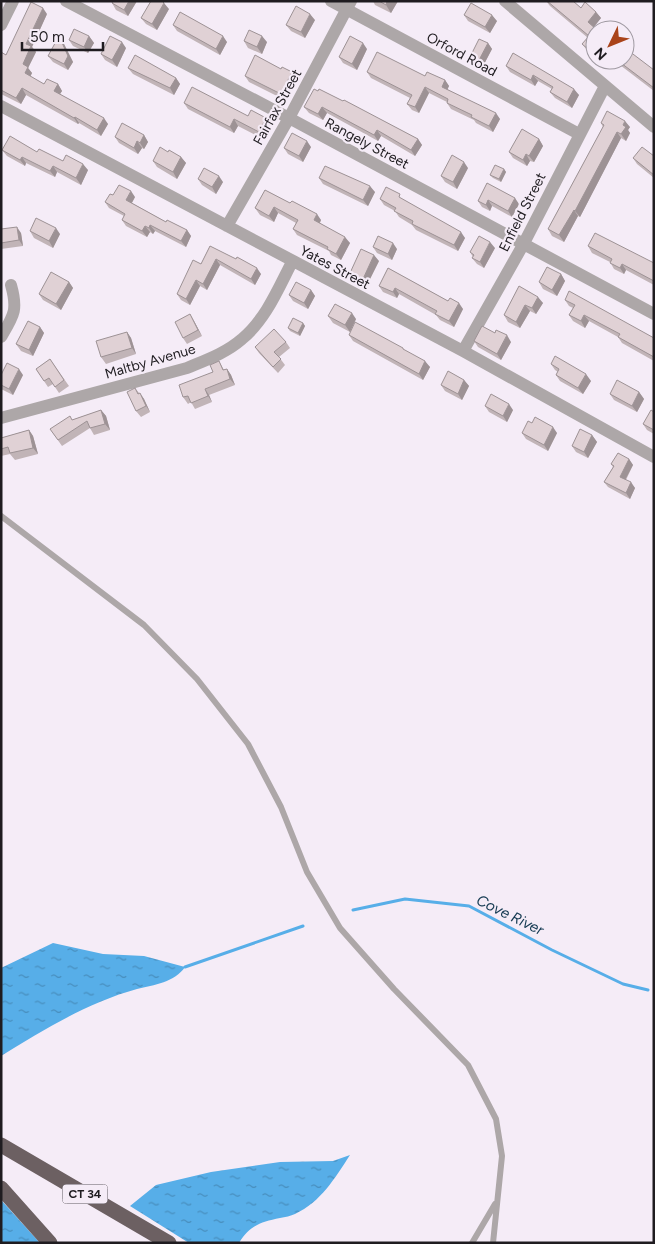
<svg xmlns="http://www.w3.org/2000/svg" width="655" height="1244" font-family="Figtree,sans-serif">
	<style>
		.water { fill: url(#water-ripples) }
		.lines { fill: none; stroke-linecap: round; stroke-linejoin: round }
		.stream { stroke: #57aee8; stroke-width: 3 }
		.service { stroke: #ada7a8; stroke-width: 6 }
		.minor { stroke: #ada7a8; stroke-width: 12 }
		.trunk { stroke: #6c6062; stroke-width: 15 }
		.wall { fill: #c1b4b7 }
		.shaded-wall { fill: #9d9295 }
		.building { fill: #e0d1d5; stroke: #9d9295 }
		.labels { text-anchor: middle; stroke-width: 4.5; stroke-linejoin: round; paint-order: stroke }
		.shield { fill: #f5ecf7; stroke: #5f5a60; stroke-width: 1 }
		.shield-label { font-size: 12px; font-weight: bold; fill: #1f1c20 }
		.street-label { font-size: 14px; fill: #1f1c20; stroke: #f5ecf7 }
		.water-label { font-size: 15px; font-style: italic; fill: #133951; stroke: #f5ecf7 }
	</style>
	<defs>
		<pattern id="water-ripples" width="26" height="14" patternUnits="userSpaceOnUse" patternTransform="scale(1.25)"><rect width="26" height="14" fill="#57aee8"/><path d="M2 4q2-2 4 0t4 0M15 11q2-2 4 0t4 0" fill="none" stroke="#478dbc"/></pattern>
	</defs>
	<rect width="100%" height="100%" fill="#f5ecf7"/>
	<path class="water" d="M 53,943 L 103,954 L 144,956 L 185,967 C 175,982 154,985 137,989 C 89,1002 43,1030 1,1056 L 1,968 Z
		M 350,1155 C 335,1178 321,1202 295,1214 C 291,1216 285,1217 280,1218 C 261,1222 250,1225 239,1243 L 189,1243 L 130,1206 L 156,1185 L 211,1172 L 280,1162 L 333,1161 Z
		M 1,1200 L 2,1201 L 40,1243 L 1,1243 Z"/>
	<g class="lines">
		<path class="stream" d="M 353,910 L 405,899 L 469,906 L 552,950 L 623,984 L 648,990
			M 185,967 L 303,926"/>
		<path class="service" d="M 1,516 L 144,625 L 197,679 L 248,744 L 281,807 L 307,872 L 340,928 L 394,989 L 468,1065 L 496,1119 L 502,1156 L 493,1243
			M 472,1243 L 495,1204"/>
		<path class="minor" d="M 66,1 L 289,118 L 654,314
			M 331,1 L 579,134
			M 505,1 L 654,127
			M 1,25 L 13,1
			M 1,106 L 463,351 L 654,457
			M 227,226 L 289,118 L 351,1
			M 1,337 C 14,315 18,310 11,285
			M 463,351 L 523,245 L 605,86
			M 1,418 L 187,368 C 206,360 226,353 242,339 C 266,319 278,289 292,262"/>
		<path class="trunk" d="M 1,1145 L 169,1243
			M 1,1188 L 50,1243"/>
	</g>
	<path class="wall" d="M 113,1 L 137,1 L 128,16 L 116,10 L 112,3 Z
		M 373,1 L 398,1 L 391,13 L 375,5 Z
		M 546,1 L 573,1 L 581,8 L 596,12 L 601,18 L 594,27 L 595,30 L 595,57 L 587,50 L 582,44 L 588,38 L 550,6 Z
		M 169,9 L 157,30 L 146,24 L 141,18 Z
		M 47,14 L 32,47 L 36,52 L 28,68 L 32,73 L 30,77 L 44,84 L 58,84 L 62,91 L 60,94 L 108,124 L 101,136 L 79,123 L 78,124 L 26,95 L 21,104 L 1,94 L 1,52 L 6,55 Z
		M 464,15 L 497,21 L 490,33 L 468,21 Z
		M 315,20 L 305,38 L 291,31 L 286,25 Z
		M 173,25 L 227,42 L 220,55 L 177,31 Z
		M 89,36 L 94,43 L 88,53 L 73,46 L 69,40 Z
		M 244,41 L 267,42 L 262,54 L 248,48 Z
		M 63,42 L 73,62 L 68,70 L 53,62 L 48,56 Z
		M 488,43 L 492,49 L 482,68 L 474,63 L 470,57 Z
		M 126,48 L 117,67 L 105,60 L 101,54 Z
		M 367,49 L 357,70 L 343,63 L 339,57 Z
		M 513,53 L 579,95 L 572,108 L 555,98 L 550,92 L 552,89 L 538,81 L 535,86 L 510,72 L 506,66 Z
		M 616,60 L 654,70 L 654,91 L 620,65 Z
		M 128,68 L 176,78 L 180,84 L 174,95 L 133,74 Z
		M 281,69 L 292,72 L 296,78 L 285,100 L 249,82 L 245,76 Z
		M 367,72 L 425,76 L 445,80 L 449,86 L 447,89 L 500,119 L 493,132 L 476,123 L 474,120 L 451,109 L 447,103 L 447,102 L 429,93 L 419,113 L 412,110 L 407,104 L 410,98 L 371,78 Z
		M 318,91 L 343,101 L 418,139 L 422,145 L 415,156 L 381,136 L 378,141 L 327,113 L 323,120 L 309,113 L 304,107 Z
		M 184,103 L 248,116 L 266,118 L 270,124 L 263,139 L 238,126 L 234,133 L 188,109 Z
		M 601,123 L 630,127 L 628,130 L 630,133 L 626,141 L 621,138 L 580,217 L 578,216 L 564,242 L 552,236 L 548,229 L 603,127 Z
		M 144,135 L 148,142 L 144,149 L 142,148 L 138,154 L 119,143 L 115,137 Z
		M 539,139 L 543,146 L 534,162 L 530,161 L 527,166 L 513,158 L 509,152 Z
		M 311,147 L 303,162 L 288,154 L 284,148 Z
		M 2,150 L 37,152 L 63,161 L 88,170 L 81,185 L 57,172 L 55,177 L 26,163 L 25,166 L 7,156 Z
		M 168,152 L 181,157 L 186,163 L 177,179 L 157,167 L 153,161 Z
		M 654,156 L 654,178 L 637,164 L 633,158 Z
		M 468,168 L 457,189 L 445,182 L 441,176 Z
		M 504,169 L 506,172 L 501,182 L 493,178 L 490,175 Z
		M 319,178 L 375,192 L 368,206 L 323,184 Z
		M 198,179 L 223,182 L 216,194 L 202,185 Z
		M 487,183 L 519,204 L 512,217 L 492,206 L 490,211 L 482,207 L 478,201 Z
		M 265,190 L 321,220 L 320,223 L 350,243 L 341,260 L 331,255 L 329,251 L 297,235 L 293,229 L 296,223 L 278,213 L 274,222 L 260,215 L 255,208 Z
		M 135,197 L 132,203 L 166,222 L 187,230 L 191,236 L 186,247 L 155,231 L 153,234 L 150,232 L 147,237 L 126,226 L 122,220 L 124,216 L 109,208 L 105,202 Z
		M 380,199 L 404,200 L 465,238 L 458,251 L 416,230 L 412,225 L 399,217 L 395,211 L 384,205 Z
		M 1,229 L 21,233 L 23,246 L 1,249 Z
		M 30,231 L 60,234 L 53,248 L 34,238 Z
		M 210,246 L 261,274 L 255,285 L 220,265 L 207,290 L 200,286 L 190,305 L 181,300 L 177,294 L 201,264 Z
		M 588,246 L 654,263 L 654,285 L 626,270 L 624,274 L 614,269 L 610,262 L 592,253 Z
		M 373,247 L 397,249 L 392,260 L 377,253 Z
		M 495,248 L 484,268 L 477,264 L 472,258 L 473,257 L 470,252 Z
		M 379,261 L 367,285 L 354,279 L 350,273 Z
		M 388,268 L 448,301 L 463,309 L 454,327 L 440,320 L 436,315 L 399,294 L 397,298 L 383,292 L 379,286 Z
		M 561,274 L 565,281 L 557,296 L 543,289 L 539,282 Z
		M 69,282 L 73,288 L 61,310 L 43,300 L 39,294 Z
		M 519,286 L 543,303 L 536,314 L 530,311 L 520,328 L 508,322 L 504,315 Z
		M 311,290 L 315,296 L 308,309 L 293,301 L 289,295 Z
		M 565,300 L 654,338 L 654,361 L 622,343 L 618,337 L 589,321 L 585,328 L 573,321 L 569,315 L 573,308 L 569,306 Z
		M 190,314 L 194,321 L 202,336 L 187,344 L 183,338 Z
		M 328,316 L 356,319 L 350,332 L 333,323 Z
		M 303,323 L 305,326 L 300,336 L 290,331 L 288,328 Z
		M 40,327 L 44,333 L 33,356 L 21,351 L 16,344 Z
		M 127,332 L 131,338 L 136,354 L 106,364 L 101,357 Z
		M 349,335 L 406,351 L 430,367 L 423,380 L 353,341 Z
		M 474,341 L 511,342 L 501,360 L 478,347 Z
		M 286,342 L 290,348 L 279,357 L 285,365 L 278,373 L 259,353 L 255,347 Z
		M 50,359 L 69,386 L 59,393 L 53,384 L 48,387 L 36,369 Z
		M 219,361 L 224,370 L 227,369 L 231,375 L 235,385 L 209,395 L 212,402 L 195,409 L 191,402 L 188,404 L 183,397 L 213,372 Z
		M 551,364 L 591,381 L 583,394 L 560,381 L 556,375 L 558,372 L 555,370 Z
		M 1,375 L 23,375 L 13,395 L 1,389 Z
		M 464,380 L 469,386 L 462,400 L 445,391 L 441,385 Z
		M 135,388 L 144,399 L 150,412 L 141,417 L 136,411 Z
		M 639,392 L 644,399 L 637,412 L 614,400 L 610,394 Z
		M 485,406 L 513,410 L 507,422 L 489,412 Z
		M 101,410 L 106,416 L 110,430 L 94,435 L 90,428 L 62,446 L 50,429 L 72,420 Z
		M 654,412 L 654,434 L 647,430 L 643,424 Z
		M 532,423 L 557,433 L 548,451 L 526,439 L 522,433 Z
		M 29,430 L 33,436 L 38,454 L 15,460 L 10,454 L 1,456 L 1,438 Z
		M 592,435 L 597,442 L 588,458 L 576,452 L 572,446 Z
		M 629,459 L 633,465 L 626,480 L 635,488 L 630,499 L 608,487 L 604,482 L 613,467 L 611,464 Z"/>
	<path class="shaded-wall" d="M 129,1 L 137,1 L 128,16 L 124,10 Z
		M 387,1 L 398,1 L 391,13 L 386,5 Z
		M 164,3 L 169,9 L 157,30 L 152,24 Z
		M 43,8 L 47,14 L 32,47 L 36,52 L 28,68 L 32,73 L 29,79 L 25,73 L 23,64 L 26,44 Z
		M 596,12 L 601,18 L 593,28 L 588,22 Z
		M 310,14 L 315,20 L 305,38 L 301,32 Z
		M 492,15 L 497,21 L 490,33 L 485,27 Z
		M 59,36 L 63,42 L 73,62 L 68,70 L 64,64 Z
		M 89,36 L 94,43 L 88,53 L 84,47 Z
		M 223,36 L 227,42 L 220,55 L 216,49 Z
		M 262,36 L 267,42 L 262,54 L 257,47 Z
		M 122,42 L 126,48 L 117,67 L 112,60 Z
		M 363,43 L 367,49 L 357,70 L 352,64 Z
		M 488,43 L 492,49 L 482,68 L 478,62 Z
		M 292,72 L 296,78 L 285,100 L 281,94 Z
		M 533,75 L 538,81 L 535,86 L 531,80 Z
		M 176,78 L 180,84 L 174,95 L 170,88 Z
		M 445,80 L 449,86 L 446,93 L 442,87 Z
		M 58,84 L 62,91 L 58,97 L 54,91 Z
		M 425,87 L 429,93 L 419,113 L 415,107 Z
		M 22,88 L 26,95 L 21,104 L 16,98 Z
		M 574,89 L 579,95 L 572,108 L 567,102 Z
		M 322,107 L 327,113 L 323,120 L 318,114 Z
		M 496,113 L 500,119 L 493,132 L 489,126 Z
		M 75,117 L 79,123 L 78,124 L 74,118 Z
		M 104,118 L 108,124 L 101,136 L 97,130 Z
		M 266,118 L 270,124 L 263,139 L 259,132 Z
		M 234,119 L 238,126 L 234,133 L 230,127 Z
		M 625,121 L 630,127 L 628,130 L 630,133 L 626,141 L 621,134 L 623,125 Z
		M 377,130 L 381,136 L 378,141 L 374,135 Z
		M 617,132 L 621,138 L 580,217 L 575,211 Z
		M 144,135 L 148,142 L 144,149 L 140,143 Z
		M 418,139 L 422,145 L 415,156 L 411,150 Z
		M 539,139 L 543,146 L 534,162 L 529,156 Z
		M 137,141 L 142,148 L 138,154 L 134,148 Z
		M 307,141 L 311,147 L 303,162 L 299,156 Z
		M 526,154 L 530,161 L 527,166 L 523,160 Z
		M 22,157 L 26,163 L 25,166 L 20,160 Z
		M 181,157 L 186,163 L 177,179 L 173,172 Z
		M 464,162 L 468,168 L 457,189 L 453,182 Z
		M 83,164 L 88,170 L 81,185 L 76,178 Z
		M 53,166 L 57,172 L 55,177 L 50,171 Z
		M 504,169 L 506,172 L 501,182 L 499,179 Z
		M 219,176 L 223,182 L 216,194 L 212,187 Z
		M 370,186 L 375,192 L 368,206 L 363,200 Z
		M 131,191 L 135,197 L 130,206 L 126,200 Z
		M 515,198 L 519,204 L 512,217 L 508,211 Z
		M 488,200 L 492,206 L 490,211 L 486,205 Z
		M 274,207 L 278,213 L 274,222 L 269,216 Z
		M 574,210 L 578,216 L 564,242 L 559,235 Z
		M 317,214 L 321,220 L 318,226 L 314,220 Z
		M 150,225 L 155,231 L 153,234 L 149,228 Z
		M 145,226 L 150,232 L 147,237 L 142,231 Z
		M 17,227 L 21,233 L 23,246 L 19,240 Z
		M 56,228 L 60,234 L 53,248 L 49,241 Z
		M 187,230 L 191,236 L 186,247 L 181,241 Z
		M 461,232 L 465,238 L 458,251 L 454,245 Z
		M 345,237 L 350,243 L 341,260 L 336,254 Z
		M 490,242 L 495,248 L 484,268 L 480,262 Z
		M 393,243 L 397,249 L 392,260 L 388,254 Z
		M 374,255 L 379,261 L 367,285 L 363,279 Z
		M 216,259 L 220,265 L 207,290 L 203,284 Z
		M 622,264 L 626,270 L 624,274 L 620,268 Z
		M 257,268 L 261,274 L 255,285 L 251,279 Z
		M 561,274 L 565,281 L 557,296 L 552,290 Z
		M 196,280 L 200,286 L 190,305 L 186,299 Z
		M 69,282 L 73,288 L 61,310 L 56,304 Z
		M 395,288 L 399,294 L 397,298 L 393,292 Z
		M 311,290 L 315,296 L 308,309 L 304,303 Z
		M 538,297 L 543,303 L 536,314 L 532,308 Z
		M 459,303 L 463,309 L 454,327 L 449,321 Z
		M 525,305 L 530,311 L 520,328 L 516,322 Z
		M 352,313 L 356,319 L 350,332 L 345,325 Z
		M 190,314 L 194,321 L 202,336 L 198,330 Z
		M 584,315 L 589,321 L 585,328 L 581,321 Z
		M 303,323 L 305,326 L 300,336 L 298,333 Z
		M 40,327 L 44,333 L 33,356 L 29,350 Z
		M 127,332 L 131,338 L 136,354 L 132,348 Z
		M 507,335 L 511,342 L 501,360 L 497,354 Z
		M 425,361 L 430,367 L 423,380 L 419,374 Z
		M 19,369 L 23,375 L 13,395 L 9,389 Z
		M 227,369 L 231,375 L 235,385 L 230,379 Z
		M 586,374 L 591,381 L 583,394 L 578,388 Z
		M 464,380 L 469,386 L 462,400 L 458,394 Z
		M 205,389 L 209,395 L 212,402 L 208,396 Z
		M 639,392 L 644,399 L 637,412 L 632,406 Z
		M 140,393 L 144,399 L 150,412 L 146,406 Z
		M 509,404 L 513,410 L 507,422 L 503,416 Z
		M 101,410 L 106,416 L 110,430 L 105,424 Z
		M 553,427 L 557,433 L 548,451 L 544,445 Z
		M 29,430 L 33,436 L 38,454 L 33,448 Z
		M 592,435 L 597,442 L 588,458 L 584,452 Z
		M 629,459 L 633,465 L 624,482 L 620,477 Z
		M 631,482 L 635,488 L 630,499 L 626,493 Z"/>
	<path class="building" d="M 113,1 L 129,1 L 124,10 L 112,3 Z
		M 151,1 L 162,1 L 164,3 L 152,24 L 141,18 Z
		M 379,1 L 387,1 L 386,5 Z
		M 547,1 L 573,1 L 581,8 L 585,2 L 596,12 L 588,22 L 597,30 L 595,30 L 595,53 L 594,54 L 582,44 L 589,36 Z
		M 31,2 L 43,8 L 26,44 L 31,46 L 23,64 L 28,67 L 25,73 L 44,84 L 47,79 L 58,84 L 54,91 L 104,118 L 97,130 L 75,117 L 74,118 L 22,88 L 16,98 L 1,90 L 1,52 L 6,55 Z
		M 471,3 L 492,15 L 485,27 L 464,15 Z
		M 296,6 L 310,14 L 301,32 L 286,25 Z
		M 180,12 L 223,36 L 216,49 L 173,25 Z
		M 74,29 L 89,36 L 84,47 L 69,40 Z
		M 249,30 L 262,36 L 257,47 L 244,41 Z
		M 59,36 L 68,56 L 64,64 L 48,56 Z
		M 110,36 L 122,42 L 112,60 L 101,54 Z
		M 350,36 L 363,43 L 352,64 L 339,57 Z
		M 479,39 L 488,43 L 478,62 L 470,57 Z
		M 625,48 L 654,70 L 654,88 L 617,60 L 625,60 Z
		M 377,52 L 425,76 L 427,72 L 445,80 L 442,87 L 496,113 L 489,126 L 471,117 L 472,115 L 447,103 L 448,99 L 425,87 L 415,107 L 407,104 L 412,95 L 367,72 Z
		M 513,53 L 574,89 L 567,102 L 550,92 L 553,87 L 533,75 L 531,80 L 506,66 Z
		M 135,55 L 176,78 L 170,88 L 128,68 Z
		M 255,55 L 281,69 L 282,67 L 292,72 L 281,94 L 245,76 Z
		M 192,87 L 248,116 L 251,110 L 266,118 L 259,132 L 234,119 L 230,127 L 184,103 Z
		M 314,89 L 318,91 L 319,89 L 343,101 L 344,100 L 418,139 L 411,150 L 377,130 L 374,135 L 322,107 L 318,114 L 304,107 Z
		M 607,111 L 625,121 L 623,125 L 626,127 L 621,134 L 617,132 L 575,211 L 574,210 L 559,235 L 548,229 L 604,125 L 601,123 Z
		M 122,123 L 144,135 L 140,143 L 137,141 L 134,148 L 115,137 Z
		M 522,129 L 539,139 L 529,156 L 526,154 L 523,160 L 509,152 Z
		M 292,133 L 307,141 L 299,156 L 284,148 Z
		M 10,136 L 37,152 L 39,149 L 63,161 L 66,155 L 83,164 L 76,178 L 53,166 L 50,171 L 22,157 L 20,160 L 2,150 Z
		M 160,147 L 168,152 L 169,150 L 181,157 L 173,172 L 153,161 Z
		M 642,147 L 654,156 L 654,175 L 633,158 Z
		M 452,155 L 464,162 L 453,182 L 441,176 Z
		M 495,165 L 504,169 L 499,179 L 490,175 Z
		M 325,166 L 370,186 L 363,200 L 319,178 Z
		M 204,168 L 219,176 L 212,187 L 198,179 Z
		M 487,183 L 515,198 L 508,211 L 488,200 L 486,205 L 478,201 Z
		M 119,185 L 131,191 L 126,200 L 166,222 L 167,220 L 187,230 L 181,241 L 150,225 L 149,228 L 145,226 L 142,231 L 122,220 L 125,214 L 105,202 L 110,194 L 113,195 Z
		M 386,187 L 400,194 L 399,197 L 461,232 L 454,245 L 412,224 L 413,221 L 394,211 L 396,208 L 380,199 Z
		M 265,190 L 290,203 L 292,201 L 317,214 L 314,220 L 345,237 L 336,254 L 327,249 L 328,247 L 293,229 L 298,220 L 274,207 L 269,216 L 255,208 Z
		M 36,218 L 56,228 L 49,241 L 30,231 Z
		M 17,227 L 19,240 L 1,243 L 1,229 Z
		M 595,233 L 654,263 L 654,281 L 622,264 L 620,268 L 610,263 L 612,259 L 588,246 Z
		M 378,236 L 393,243 L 388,254 L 373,247 Z
		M 479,236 L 490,242 L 480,262 L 472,258 L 474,255 L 470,252 Z
		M 210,246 L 236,259 L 237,257 L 257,268 L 251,279 L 216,259 L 203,284 L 196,280 L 186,299 L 177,294 L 193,260 L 201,264 Z
		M 361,249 L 374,255 L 363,279 L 350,273 Z
		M 547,267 L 561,274 L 552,290 L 539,282 Z
		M 388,268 L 448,301 L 450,298 L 459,303 L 449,321 L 435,314 L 437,311 L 395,288 L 393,292 L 379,286 Z
		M 51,272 L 69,282 L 56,304 L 39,294 Z
		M 296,282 L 311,290 L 304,303 L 289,295 Z
		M 519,286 L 538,297 L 532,308 L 525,305 L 516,322 L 504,315 Z
		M 569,291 L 654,338 L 654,357 L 618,337 L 620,334 L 584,315 L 581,321 L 569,315 L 575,305 L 565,300 Z
		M 335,304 L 352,313 L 345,325 L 328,316 Z
		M 190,314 L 198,330 L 183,338 L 175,322 Z
		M 293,318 L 303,323 L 298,333 L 288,328 Z
		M 28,321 L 40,327 L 29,350 L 16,344 Z
		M 355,322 L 403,348 L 403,349 L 425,361 L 419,374 L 349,335 Z
		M 482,326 L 495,333 L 496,330 L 507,335 L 497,354 L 474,341 Z
		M 274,329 L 286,342 L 274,352 L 281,359 L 273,367 L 255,347 Z
		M 127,332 L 132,348 L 101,357 L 96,341 Z
		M 555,356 L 586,374 L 578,388 L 556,375 L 559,369 L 551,364 Z
		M 50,359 L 64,380 L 55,387 L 49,378 L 44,381 L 36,369 Z
		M 219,361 L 223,370 L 227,369 L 230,379 L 205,389 L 208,396 L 191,403 L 188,396 L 183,397 L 179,385 L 213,372 L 210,365 Z
		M 7,363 L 19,369 L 9,389 L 1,385 L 1,375 Z
		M 448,371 L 464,380 L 458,394 L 441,385 Z
		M 617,380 L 639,392 L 632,406 L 610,394 Z
		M 135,388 L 138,394 L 140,393 L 146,406 L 136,411 L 127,392 Z
		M 491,394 L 509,404 L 503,416 L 485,406 Z
		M 101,410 L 105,424 L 90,428 L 87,421 L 58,440 L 50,429 L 70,416 L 72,420 Z
		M 651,410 L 654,412 L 654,430 L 643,424 Z
		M 535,417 L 553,427 L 544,445 L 522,433 L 528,421 L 532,423 Z
		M 580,429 L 592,435 L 584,452 L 572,446 Z
		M 29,430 L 33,448 L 10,453 L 8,447 L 1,449 L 1,438 Z
		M 618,453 L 629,459 L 620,477 L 631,482 L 626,493 L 604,482 L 614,466 L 611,464 Z"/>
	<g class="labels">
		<rect class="shield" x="62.5" y="1184.5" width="45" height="19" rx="4"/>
		<g class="shield-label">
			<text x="85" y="1198">CT 34</text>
		</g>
		<g class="street-label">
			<text transform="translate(462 54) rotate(28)" y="5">Orford Road</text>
			<text transform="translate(277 107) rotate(-61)" y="5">Fairfax Street</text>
			<text transform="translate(367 143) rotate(28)" y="5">Rangely Street</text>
			<text transform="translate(522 212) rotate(-63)" y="5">Enfield Street</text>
			<text transform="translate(335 267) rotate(28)" y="5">Yates Street</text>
			<text transform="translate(150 361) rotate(-16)" y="5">Maltby Avenue</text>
		</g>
		<g class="water-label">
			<text transform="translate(510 915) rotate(26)" y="5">Cove River</text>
		</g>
	</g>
	<rect width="655" height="1244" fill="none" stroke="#1f1c20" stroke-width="5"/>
	<g transform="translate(610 45) rotate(227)"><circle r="24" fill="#f5ecf7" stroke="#9f99a1"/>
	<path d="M0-4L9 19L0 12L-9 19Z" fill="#a9431a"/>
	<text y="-8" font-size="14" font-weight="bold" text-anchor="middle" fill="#1f1c20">N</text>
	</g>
	<path d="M22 42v8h81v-8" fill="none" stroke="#1f1c20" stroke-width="2.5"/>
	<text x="30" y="42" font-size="15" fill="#1f1c20" stroke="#f5ecf7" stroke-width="4" paint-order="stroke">50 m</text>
</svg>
